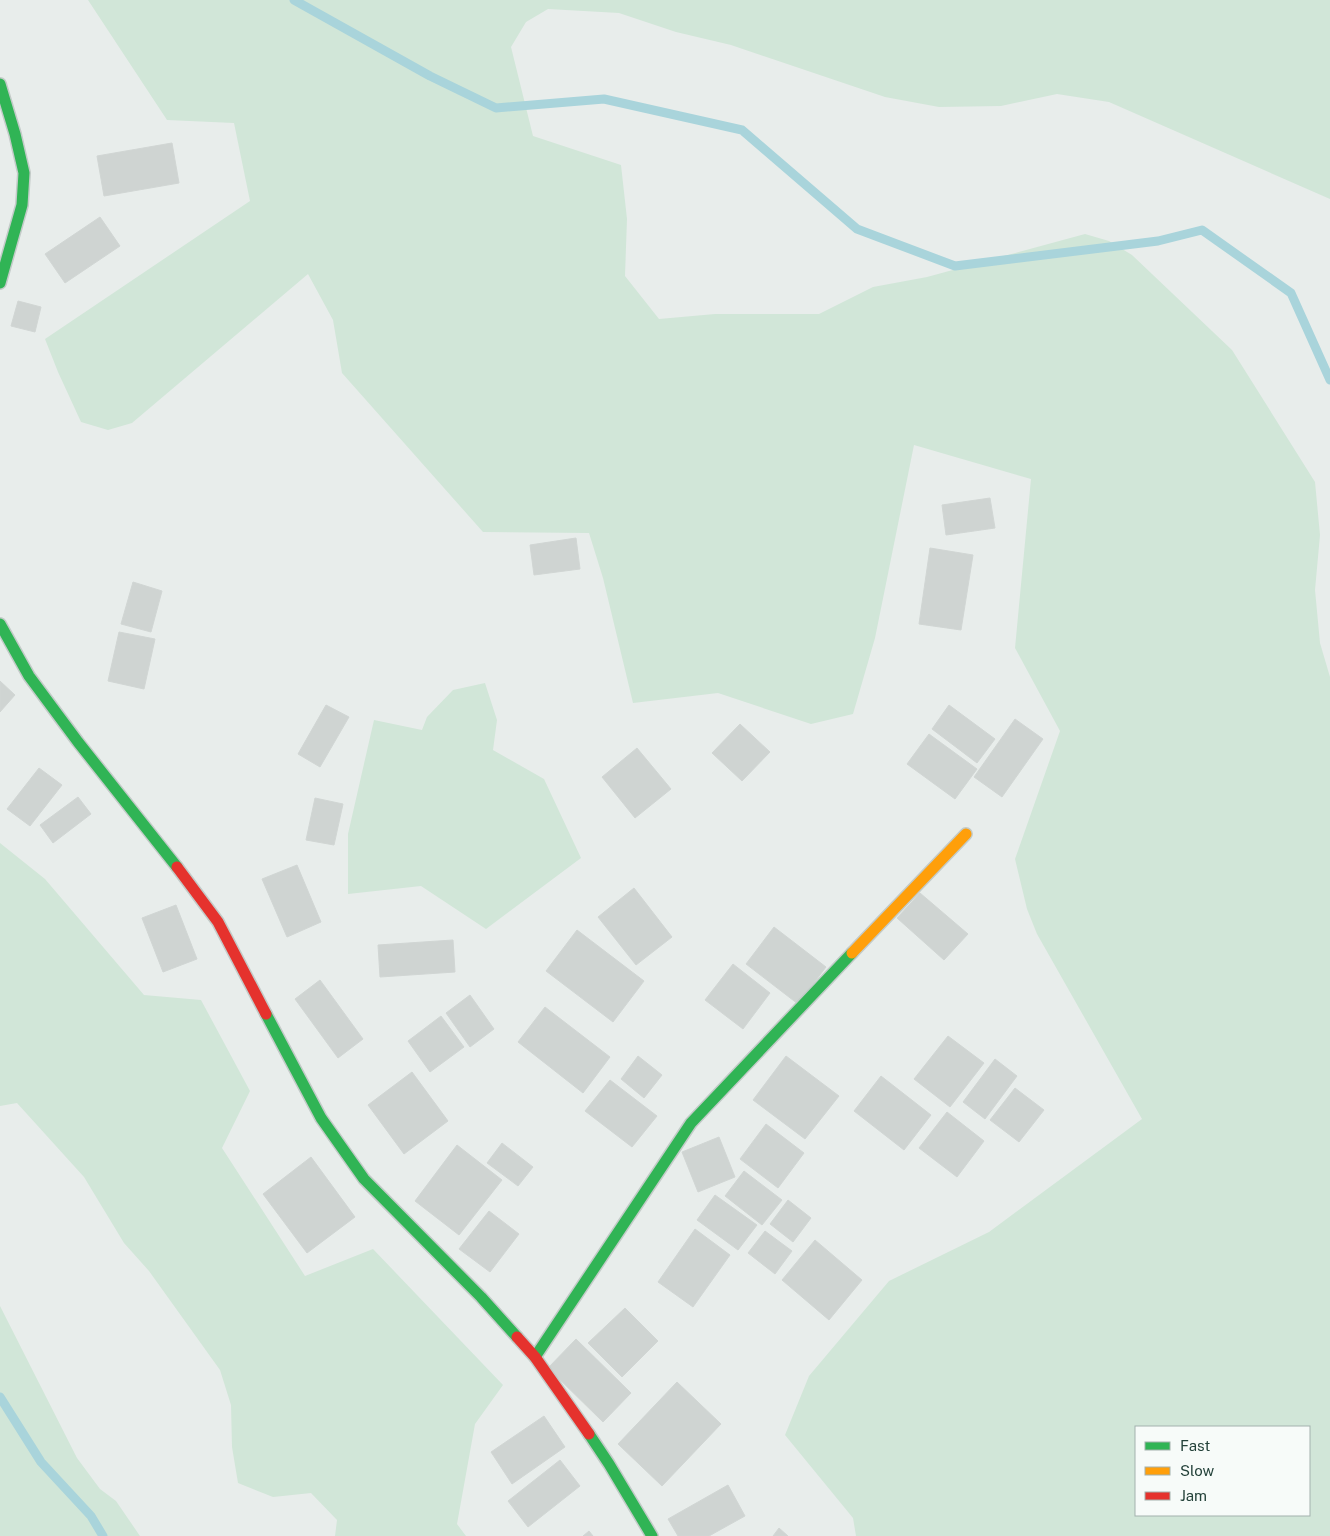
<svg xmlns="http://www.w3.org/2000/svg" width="1330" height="1536" font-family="'Public Sans',sans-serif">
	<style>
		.green { fill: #d1e6d8; fill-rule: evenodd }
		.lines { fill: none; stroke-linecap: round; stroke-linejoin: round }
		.stream { stroke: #a9d4db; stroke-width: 9 }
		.building { fill: #cfd4d2; stroke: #d1d6d4 }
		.fast-casing { stroke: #c3cbc8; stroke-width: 14 }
		.slow-casing { stroke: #c3cbc8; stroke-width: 14 }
		.jam-casing { stroke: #c3cbc8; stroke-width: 14 }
		.fast { stroke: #30b455; stroke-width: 11 }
		.slow { stroke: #ff9f0a; stroke-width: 11 }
		.jam { stroke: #e5322d; stroke-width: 11 }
	</style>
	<rect width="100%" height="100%" fill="#e8edeb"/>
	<path class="green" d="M 88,0 L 1330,0 L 1330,199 L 1109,102 L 1057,94 L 1001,106 L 939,107 L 885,97 L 731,45 L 676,32 L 619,13 L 548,9 L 526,22 L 511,47 L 533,136 L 621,165 L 627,219 L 625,276 L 659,319 L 715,314 L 819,314 L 873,287 L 927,277 L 1085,234 L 1109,241 L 1132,255 L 1232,350 L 1315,482 L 1320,535 L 1315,590 L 1320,643 L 1330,677 L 1330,1536 L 856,1536 L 853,1518 L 785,1435 L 809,1376 L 889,1281 L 989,1232 L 1142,1119 L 1037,934 L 1027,909 L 1015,859 L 1060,731 L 1015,648 L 1031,479 L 914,445 L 875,638 L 853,714 L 811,724 L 718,693 L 633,703 L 603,578 L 589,533 L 483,532 L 342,373 L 333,320 L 308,274 L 132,423 L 108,430 L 81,422 L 58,372 L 45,339 L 250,201 L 234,123 L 167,120 ZM 1136,1427 L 1309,1427 L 1309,1515 L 1136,1515 Z
		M 485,683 L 497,720 L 493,750 L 544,779 L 581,858 L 486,929 L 421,886 L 348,894 L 348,834 L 374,720 L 422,730 L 427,717 L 453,690 Z
		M 0,843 L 45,879 L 144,995 L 201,1000 L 250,1091 L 222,1148 L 305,1276 L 373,1249 L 503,1385 L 475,1424 L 457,1524 L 466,1536 L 335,1536 L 337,1520 L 311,1493 L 273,1497 L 238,1483 L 232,1447 L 231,1405 L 220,1370 L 149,1271 L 124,1243 L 84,1177 L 17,1103 L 0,1106 Z
		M 0,1306 L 77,1458 L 100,1489 L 116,1501 L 140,1536 L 0,1536 Z"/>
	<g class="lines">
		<path class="stream" d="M 294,0 L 430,76 L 496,108 L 604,99 L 742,130 L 857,229 L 955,266 L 1158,241 L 1202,230 L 1291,293 L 1330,380
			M 0,1397 L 41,1462 L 91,1516 L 103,1536"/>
	</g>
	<path class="building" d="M 172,143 L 179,183 L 104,196 L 97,156 Z
		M 100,217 L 120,246 L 65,283 L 45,254 Z
		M 18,301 L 41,307 L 35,332 L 11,326 Z
		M 990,498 L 995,528 L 946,535 L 942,505 Z
		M 576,538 L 580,569 L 534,575 L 530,545 Z
		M 930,548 L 973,555 L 961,630 L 919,624 Z
		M 133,582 L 162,591 L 151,632 L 121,624 Z
		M 119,632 L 155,639 L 144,689 L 108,681 Z
		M 0,681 L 15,695 L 0,712 Z
		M 326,705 L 349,717 L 320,767 L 298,754 Z
		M 949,705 L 995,739 L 977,763 L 932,729 Z
		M 1015,719 L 1043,739 L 1002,797 L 974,777 Z
		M 740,724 L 770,752 L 742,781 L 712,753 Z
		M 929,734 L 977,769 L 955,799 L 907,764 Z
		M 637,748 L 671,789 L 635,818 L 602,777 Z
		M 39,768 L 62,785 L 30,826 L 7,809 Z
		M 78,797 L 91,814 L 53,843 L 40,825 Z
		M 315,798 L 343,804 L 334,845 L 306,840 Z
		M 297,865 L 321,922 L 287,937 L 262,879 Z
		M 634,888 L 672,937 L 636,965 L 598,917 Z
		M 920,893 L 968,934 L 944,960 L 897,918 Z
		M 176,905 L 197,959 L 163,972 L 142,918 Z
		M 774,927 L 826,967 L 798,1004 L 746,964 Z
		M 577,930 L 644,981 L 613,1022 L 546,971 Z
		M 453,940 L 455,972 L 380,977 L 378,945 Z
		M 733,964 L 770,993 L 743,1029 L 705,1000 Z
		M 320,980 L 363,1039 L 338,1058 L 295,999 Z
		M 470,995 L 494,1029 L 470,1047 L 446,1013 Z
		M 545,1007 L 610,1057 L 583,1093 L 518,1042 Z
		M 441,1016 L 464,1047 L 430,1072 L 408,1041 Z
		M 948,1036 L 984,1063 L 950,1107 L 914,1079 Z
		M 638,1056 L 662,1075 L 644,1098 L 621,1079 Z
		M 786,1056 L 839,1096 L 805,1139 L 753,1100 Z
		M 995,1059 L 1017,1076 L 985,1119 L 963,1102 Z
		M 412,1072 L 448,1121 L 404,1154 L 368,1105 Z
		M 881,1076 L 931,1115 L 904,1150 L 854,1111 Z
		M 610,1080 L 657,1116 L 632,1147 L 585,1111 Z
		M 1015,1088 L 1044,1110 L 1019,1142 L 990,1120 Z
		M 947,1112 L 984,1141 L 957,1177 L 919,1148 Z
		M 766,1124 L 804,1153 L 778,1188 L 740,1159 Z
		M 719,1137 L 735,1177 L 698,1192 L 682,1152 Z
		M 502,1143 L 533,1167 L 518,1186 L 487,1163 Z
		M 457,1145 L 502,1180 L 459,1235 L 415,1201 Z
		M 311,1157 L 355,1217 L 307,1253 L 263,1194 Z
		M 744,1171 L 782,1200 L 762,1225 L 725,1196 Z
		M 715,1195 L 757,1225 L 738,1250 L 697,1220 Z
		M 788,1200 L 811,1218 L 793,1242 L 770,1224 Z
		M 489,1211 L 519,1234 L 490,1272 L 459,1249 Z
		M 695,1229 L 730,1255 L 693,1307 L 658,1282 Z
		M 765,1231 L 792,1251 L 775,1274 L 748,1253 Z
		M 815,1240 L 862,1280 L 829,1320 L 782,1280 Z
		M 625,1308 L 658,1341 L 622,1377 L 588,1343 Z
		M 576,1339 L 631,1393 L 603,1422 L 548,1368 Z
		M 677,1382 L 721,1424 L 662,1486 L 618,1444 Z
		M 544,1416 L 565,1447 L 512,1484 L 491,1452 Z
		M 560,1460 L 580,1486 L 528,1527 L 508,1501 Z
		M 728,1485 L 745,1516 L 709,1536 L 678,1536 L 668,1519 Z
		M 779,1528 L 788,1536 L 773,1536 Z
		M 589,1531 L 593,1536 L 583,1536 Z"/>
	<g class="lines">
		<defs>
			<path id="fast" d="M 0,84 L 15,134 L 24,173 L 22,205 L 0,283
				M 0,624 L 29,676 L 78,742 L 177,867
				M 266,1014 L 321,1118 L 364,1179 L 481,1297 L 517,1337
				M 535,1357 L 691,1123 L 852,953
				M 589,1434 L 609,1464 L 652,1536"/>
			<path id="slow" d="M 852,953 L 966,834"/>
			<path id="jam" d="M 177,867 L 218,922 L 266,1014
				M 517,1337 L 535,1357 L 589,1434"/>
		</defs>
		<use href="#fast" class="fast-casing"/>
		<use href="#slow" class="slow-casing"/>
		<use href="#jam" class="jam-casing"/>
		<use href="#fast" class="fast"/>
		<use href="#slow" class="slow"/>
		<use href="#jam" class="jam"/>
	</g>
	<rect x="1135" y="1426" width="175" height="90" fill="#f7fbf9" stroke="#a3b1ad"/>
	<rect x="1145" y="1442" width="25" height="8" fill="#30b455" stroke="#a3b1ad"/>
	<text x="1180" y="1451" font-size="15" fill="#24423a">Fast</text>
	<rect x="1145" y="1467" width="25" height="8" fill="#ff9f0a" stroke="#a3b1ad"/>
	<text x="1180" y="1476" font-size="15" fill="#24423a">Slow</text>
	<rect x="1145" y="1492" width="25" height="8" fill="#e5322d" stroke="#a3b1ad"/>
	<text x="1180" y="1501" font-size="15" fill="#24423a">Jam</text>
</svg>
